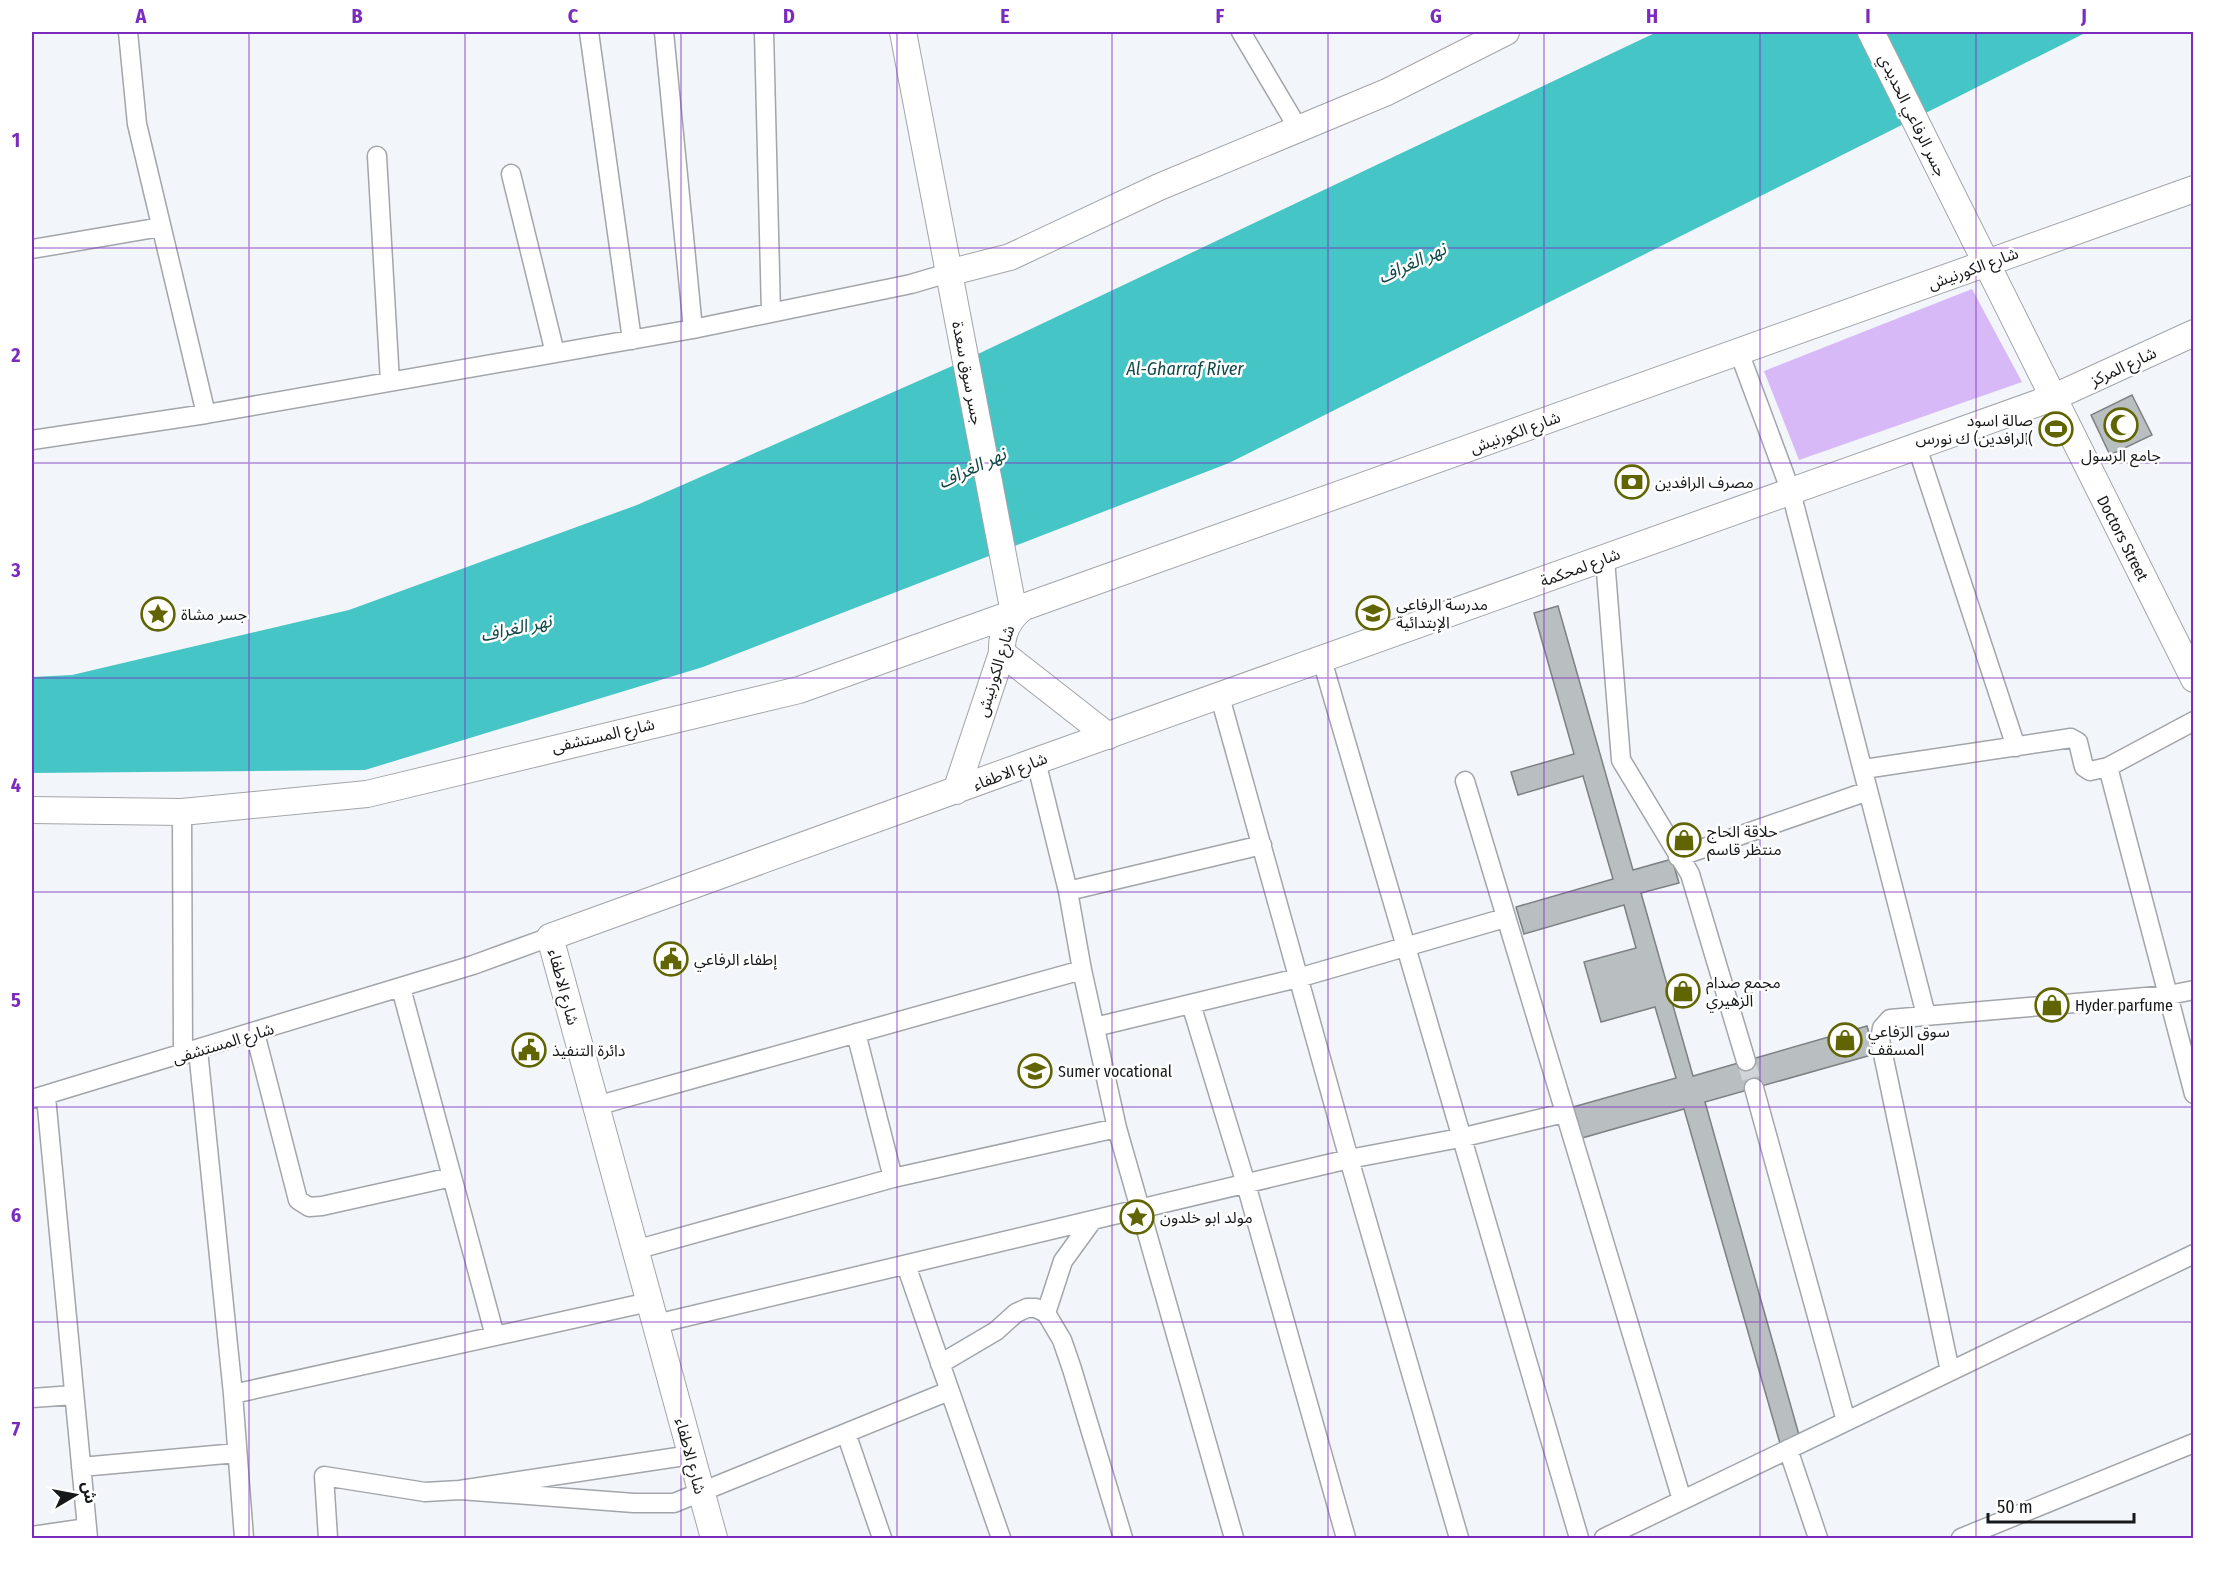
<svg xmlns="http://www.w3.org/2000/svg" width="2225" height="1570" font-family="'Fira Sans Condensed','Noto Sans Arabic',sans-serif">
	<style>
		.green { fill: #d8b9f7 }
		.water { fill: #46c5c6 }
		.building { fill: #b9bec0; stroke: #7d8183; stroke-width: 1.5 }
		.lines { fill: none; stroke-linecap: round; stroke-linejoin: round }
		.street-tunnel { stroke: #d1d4d8; stroke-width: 18; stroke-dasharray: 18 9; stroke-linecap: butt }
		.street-casing { stroke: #a2a5a9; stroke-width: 21 }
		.secondary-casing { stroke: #a2a5a9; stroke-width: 28 }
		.street { stroke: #fff; stroke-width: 18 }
		.secondary { stroke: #fff; stroke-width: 26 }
		.grid { fill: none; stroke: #7b2cbf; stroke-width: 1.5; stroke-opacity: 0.55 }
		.labels { text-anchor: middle; stroke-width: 5; stroke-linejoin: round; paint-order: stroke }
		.street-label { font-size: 16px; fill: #17181a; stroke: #fff }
		.poi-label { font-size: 16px; fill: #17181a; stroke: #fff; text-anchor: start }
		.water-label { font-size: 18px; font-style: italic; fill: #11494a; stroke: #fff }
		.neatline { fill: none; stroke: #7b2cbf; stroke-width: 2 }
		.grid-label { font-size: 20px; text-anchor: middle; font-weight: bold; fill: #7b2cbf }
	</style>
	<rect width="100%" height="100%" fill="#f2f5f9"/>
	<path class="green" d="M 1972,289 L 2022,382 L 1799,460 L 1764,371 Z"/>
	<path class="water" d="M 1657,32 L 2087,32 L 1229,463 L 703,667 L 365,770 L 32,773 L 32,677 L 72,675 L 349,610 L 637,505 L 959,363 Z"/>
	<path class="building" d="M 2132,395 L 2152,435 L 2110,455 L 2091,415 Z
		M 1558,606 L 1633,870 L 1672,859 L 1679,883 L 1641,893 L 1693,1076 L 1867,1026 L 1875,1054 L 1705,1102 L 1801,1442 L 1781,1447 L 1684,1109 L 1582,1138 L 1573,1107 L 1676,1078 L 1655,1007 L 1601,1022 L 1584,962 L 1636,948 L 1624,905 L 1524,934 L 1516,907 L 1613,879 L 1583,776 L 1518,795 L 1511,772 L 1574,754 L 1534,613 Z"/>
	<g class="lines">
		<path class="street-tunnel" d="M 1746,1061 L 1754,1088"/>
		<defs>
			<path id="street" d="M 128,32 L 137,124 L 206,414
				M 589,32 L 632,340
				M 664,32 L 693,329
				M 764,32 L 771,313
				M 1241,32 L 1298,128
				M 377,156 L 390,382
				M 511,174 L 555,353
				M 32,249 L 161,227
				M 1739,352 L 1791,492 L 1926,1015
				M 32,440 L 206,414 L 693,329 L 911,284 L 948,273
				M 1917,447 L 2016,747
				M 1605,559 L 1621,760 L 1690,874 L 1746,1061
				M 1322,660 L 1579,1538
				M 1220,697 L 1349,1159 L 1459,1538
				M 1036,761 L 1068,891 L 1082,970 L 1117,1128 L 1234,1538
				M 2108,767 L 2194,1094
				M 1864,769 L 2071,738 L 2078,742 L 2084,767 L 2090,771 L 2108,767 L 2194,721
				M 1465,781 L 1682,1500
				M 182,812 L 183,1055
				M 1678,857 L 1868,791
				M 1068,891 L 1262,845
				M 401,988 L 495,1336
				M 1191,1004 L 1246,1184 L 1346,1538
				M 1095,1027 L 1298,978 L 1505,918
				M 255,1033 L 298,1200 L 309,1207 L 322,1206 L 452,1177
				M 856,1033 L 893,1178 L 1117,1128
				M 198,1050 L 233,1394 L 244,1538
				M 1754,1088 L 1846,1421
				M 46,1097 L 88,1538
				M 32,1099 L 473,965 L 550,937
				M 596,1106 L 1082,970
				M 635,1250 L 893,1178
				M 906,1265 L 1001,1538
				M 1046,1313 L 1063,1261 L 1092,1221
				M 656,1324 L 1349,1159 L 1460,1138 L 1564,1113
				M 940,1364 L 996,1331 L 1016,1313 L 1027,1308 L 1036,1308 L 1046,1313 L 1062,1340 L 1072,1369 L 1123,1538
				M 1950,1371 L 1880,1040 L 1882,1028 L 1890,1019 L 2169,995 L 2194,990
				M 233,1394 L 649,1302
				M 32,1398 L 74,1395
				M 846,1433 L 882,1538
				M 1788,1449 L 1818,1538
				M 81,1467 L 237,1453
				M 460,1490 L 634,1503 L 674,1503 L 949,1391
				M 32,1536 L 87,1528
				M 328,1538 L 324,1476 L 425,1492 L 460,1490 L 691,1455
				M 1604,1538 L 2194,1254
				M 1961,1538 L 2194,1443"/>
			<path id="secondary" d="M 1871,32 L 2194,679
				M 948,273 L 1010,257 L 1159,187 L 1387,92 L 1506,32
				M 1002,653 L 1108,736
				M 956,791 L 1002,653 C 1001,633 1008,618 1024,607 L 2194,189
				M 32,810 L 182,812 L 367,794 L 799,690 L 1014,613 L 903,32
				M 714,1538 L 550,937 L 1036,761 L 2052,398 L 2194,333"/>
		</defs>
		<use href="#street" class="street-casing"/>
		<use href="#secondary" class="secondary-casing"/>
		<use href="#street" class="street"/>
		<use href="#secondary" class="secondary"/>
	</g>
	<path class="grid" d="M 249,32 L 249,1538M 465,32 L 465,1538M 681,32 L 681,1538M 897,32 L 897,1538M 1112,32 L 1112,1538M 1328,32 L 1328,1538M 1544,32 L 1544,1538M 1760,32 L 1760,1538M 1976,32 L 1976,1538M 32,248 L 2194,248M 32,463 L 2194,463M 32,678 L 2194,678M 32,892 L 2194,892M 32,1107 L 2194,1107M 32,1322 L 2194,1322"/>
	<defs>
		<symbol id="mosque-ring" viewBox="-11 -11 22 22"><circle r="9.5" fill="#fff" stroke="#616501" stroke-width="1.5"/><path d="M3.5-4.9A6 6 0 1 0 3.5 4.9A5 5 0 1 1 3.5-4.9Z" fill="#616501"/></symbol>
		<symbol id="stadium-ring" viewBox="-11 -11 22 22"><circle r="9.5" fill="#fff" stroke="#616501" stroke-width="1.5"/><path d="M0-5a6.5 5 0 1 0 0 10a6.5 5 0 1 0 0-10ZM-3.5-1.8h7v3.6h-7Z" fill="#616501"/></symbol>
		<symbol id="bank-ring" viewBox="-11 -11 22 22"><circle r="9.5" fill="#fff" stroke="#616501" stroke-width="1.5"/><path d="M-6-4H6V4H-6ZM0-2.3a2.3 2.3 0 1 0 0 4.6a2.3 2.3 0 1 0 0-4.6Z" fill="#616501"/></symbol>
		<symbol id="school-ring" viewBox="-11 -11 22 22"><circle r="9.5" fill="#fff" stroke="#616501" stroke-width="1.5"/><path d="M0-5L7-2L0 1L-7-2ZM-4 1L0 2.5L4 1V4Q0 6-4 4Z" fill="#616501"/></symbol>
		<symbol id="sight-ring" viewBox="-11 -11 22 22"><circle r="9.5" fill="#fff" stroke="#616501" stroke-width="1.5"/><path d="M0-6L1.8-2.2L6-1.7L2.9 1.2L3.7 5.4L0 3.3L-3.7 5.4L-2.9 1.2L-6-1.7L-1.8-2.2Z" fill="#616501"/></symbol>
		<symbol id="shop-ring" viewBox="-11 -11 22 22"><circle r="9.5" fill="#fff" stroke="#616501" stroke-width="1.5"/><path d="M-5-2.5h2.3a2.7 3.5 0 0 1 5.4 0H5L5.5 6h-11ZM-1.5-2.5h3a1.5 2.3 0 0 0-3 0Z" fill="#616501"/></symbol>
		<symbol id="civic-ring" viewBox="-11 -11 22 22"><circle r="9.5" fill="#fff" stroke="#616501" stroke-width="1.5"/><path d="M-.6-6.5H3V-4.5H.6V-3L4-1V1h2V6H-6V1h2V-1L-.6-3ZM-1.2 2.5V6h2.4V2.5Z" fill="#616501"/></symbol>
	</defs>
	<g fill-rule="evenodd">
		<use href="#mosque-ring" x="2102" y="406" width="38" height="38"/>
		<use href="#stadium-ring" x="2037" y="410" width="38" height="38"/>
		<use href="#bank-ring" x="1613" y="463" width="38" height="38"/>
		<use href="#school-ring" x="1354" y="594" width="38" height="38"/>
		<use href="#sight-ring" x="139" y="595" width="38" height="38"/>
		<use href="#shop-ring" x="1665" y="821" width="38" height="38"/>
		<use href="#civic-ring" x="652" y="940" width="38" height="38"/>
		<use href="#shop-ring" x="1664" y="972" width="38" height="38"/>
		<use href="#shop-ring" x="2033" y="986" width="38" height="38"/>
		<use href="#shop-ring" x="1826" y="1021" width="38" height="38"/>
		<use href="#civic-ring" x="510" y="1031" width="38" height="38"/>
		<use href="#school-ring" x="1016" y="1052" width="38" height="38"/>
		<use href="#sight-ring" x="1118" y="1198" width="38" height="38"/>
	</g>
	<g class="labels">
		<g class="street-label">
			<text transform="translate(1913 115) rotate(64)" y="6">جسر الرفاعي الحديدي</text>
			<text transform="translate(1973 268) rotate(-20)" y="6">شارع الكورنيش</text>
			<text transform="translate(2123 366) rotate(-25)" y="6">شارع المركز</text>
			<text transform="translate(968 373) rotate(79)" y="6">جسر سوق سعدة</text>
			<text transform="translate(1515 432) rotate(-20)" y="6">شارع الكورنيش</text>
			<text transform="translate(2123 538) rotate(63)" y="6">Doctors Street</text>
			<text transform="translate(1580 567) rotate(-20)" y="6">شارع لمحكمة</text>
			<text transform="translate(995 671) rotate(-73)" y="6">شارع الكورنيش</text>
			<text transform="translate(603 735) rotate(-13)" y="6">شارع المستشفى</text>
			<text transform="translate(1010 771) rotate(-21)" y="6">شارع الاطفاء</text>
			<text transform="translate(564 987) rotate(75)" y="6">شارع الاطفاء</text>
			<text transform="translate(223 1043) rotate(-17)" y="6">شارع المستشفى</text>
			<text transform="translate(691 1456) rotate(75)" y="6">شارع الاطفاء</text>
		</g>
		<g class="poi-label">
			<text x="2033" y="426" text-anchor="end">صالة اسود<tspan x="2033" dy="18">الرافدين) ك نورس(</tspan></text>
			<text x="2121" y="461" text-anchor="middle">جامع الرسول</text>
			<text x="1655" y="488">مصرف الرافدين</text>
			<text x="1396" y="610">مدرسة الرفاعي<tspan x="1396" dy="18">الإبتدائية</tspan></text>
			<text x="181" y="620">جسر مشاة</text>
			<text x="1707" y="837">حلاقة الحاج<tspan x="1707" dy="18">منتظر قاسم</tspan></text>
			<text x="694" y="965">إطفاء الرفاعي</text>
			<text x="1706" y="988">مجمع صدام<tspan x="1706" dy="18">الزهيري</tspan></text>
			<text x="2075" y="1011">Hyder parfume</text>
			<text x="1868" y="1037">سوق الرفاعي<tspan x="1868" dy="18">المسقف</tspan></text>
			<text x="552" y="1056">دائرة التنفيذ</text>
			<text x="1058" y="1077">Sumer vocational</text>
			<text x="1160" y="1223">مولد ابو خلدون</text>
		</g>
		<g class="water-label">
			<text transform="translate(1412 263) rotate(-25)" y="6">نهر الغراف</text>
			<text x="1185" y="375">Al-Gharraf River</text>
			<text transform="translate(972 468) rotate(-25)" y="6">نهر الغراف</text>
			<text transform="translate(516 628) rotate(-12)" y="6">نهر الغراف</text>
		</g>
	</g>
	<rect width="2225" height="1570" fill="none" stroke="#ffffff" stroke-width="66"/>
	<g transform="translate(75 1495) rotate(80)" stroke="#ffffff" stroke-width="4.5" paint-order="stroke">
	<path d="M0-4.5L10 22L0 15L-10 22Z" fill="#17181a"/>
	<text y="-9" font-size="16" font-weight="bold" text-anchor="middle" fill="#17181a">ش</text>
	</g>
	<path d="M1988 1513v9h146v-9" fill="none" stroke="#17181a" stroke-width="3"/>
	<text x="1997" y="1513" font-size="18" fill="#17181a" stroke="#ffffff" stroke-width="4.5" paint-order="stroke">50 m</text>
	<rect x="33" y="33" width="2159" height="1504" class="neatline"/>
	<g class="grid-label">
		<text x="141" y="23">A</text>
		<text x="357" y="23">B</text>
		<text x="573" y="23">C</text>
		<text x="789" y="23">D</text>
		<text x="1005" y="23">E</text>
		<text x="1220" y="23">F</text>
		<text x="1436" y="23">G</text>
		<text x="1652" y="23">H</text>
		<text x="1868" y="23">I</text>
		<text x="2084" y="23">J</text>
		<text x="16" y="147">1</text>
		<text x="16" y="362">2</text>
		<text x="16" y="577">3</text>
		<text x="16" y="792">4</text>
		<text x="16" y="1007">5</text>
		<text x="16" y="1222">6</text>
		<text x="16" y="1436">7</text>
	</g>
</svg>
